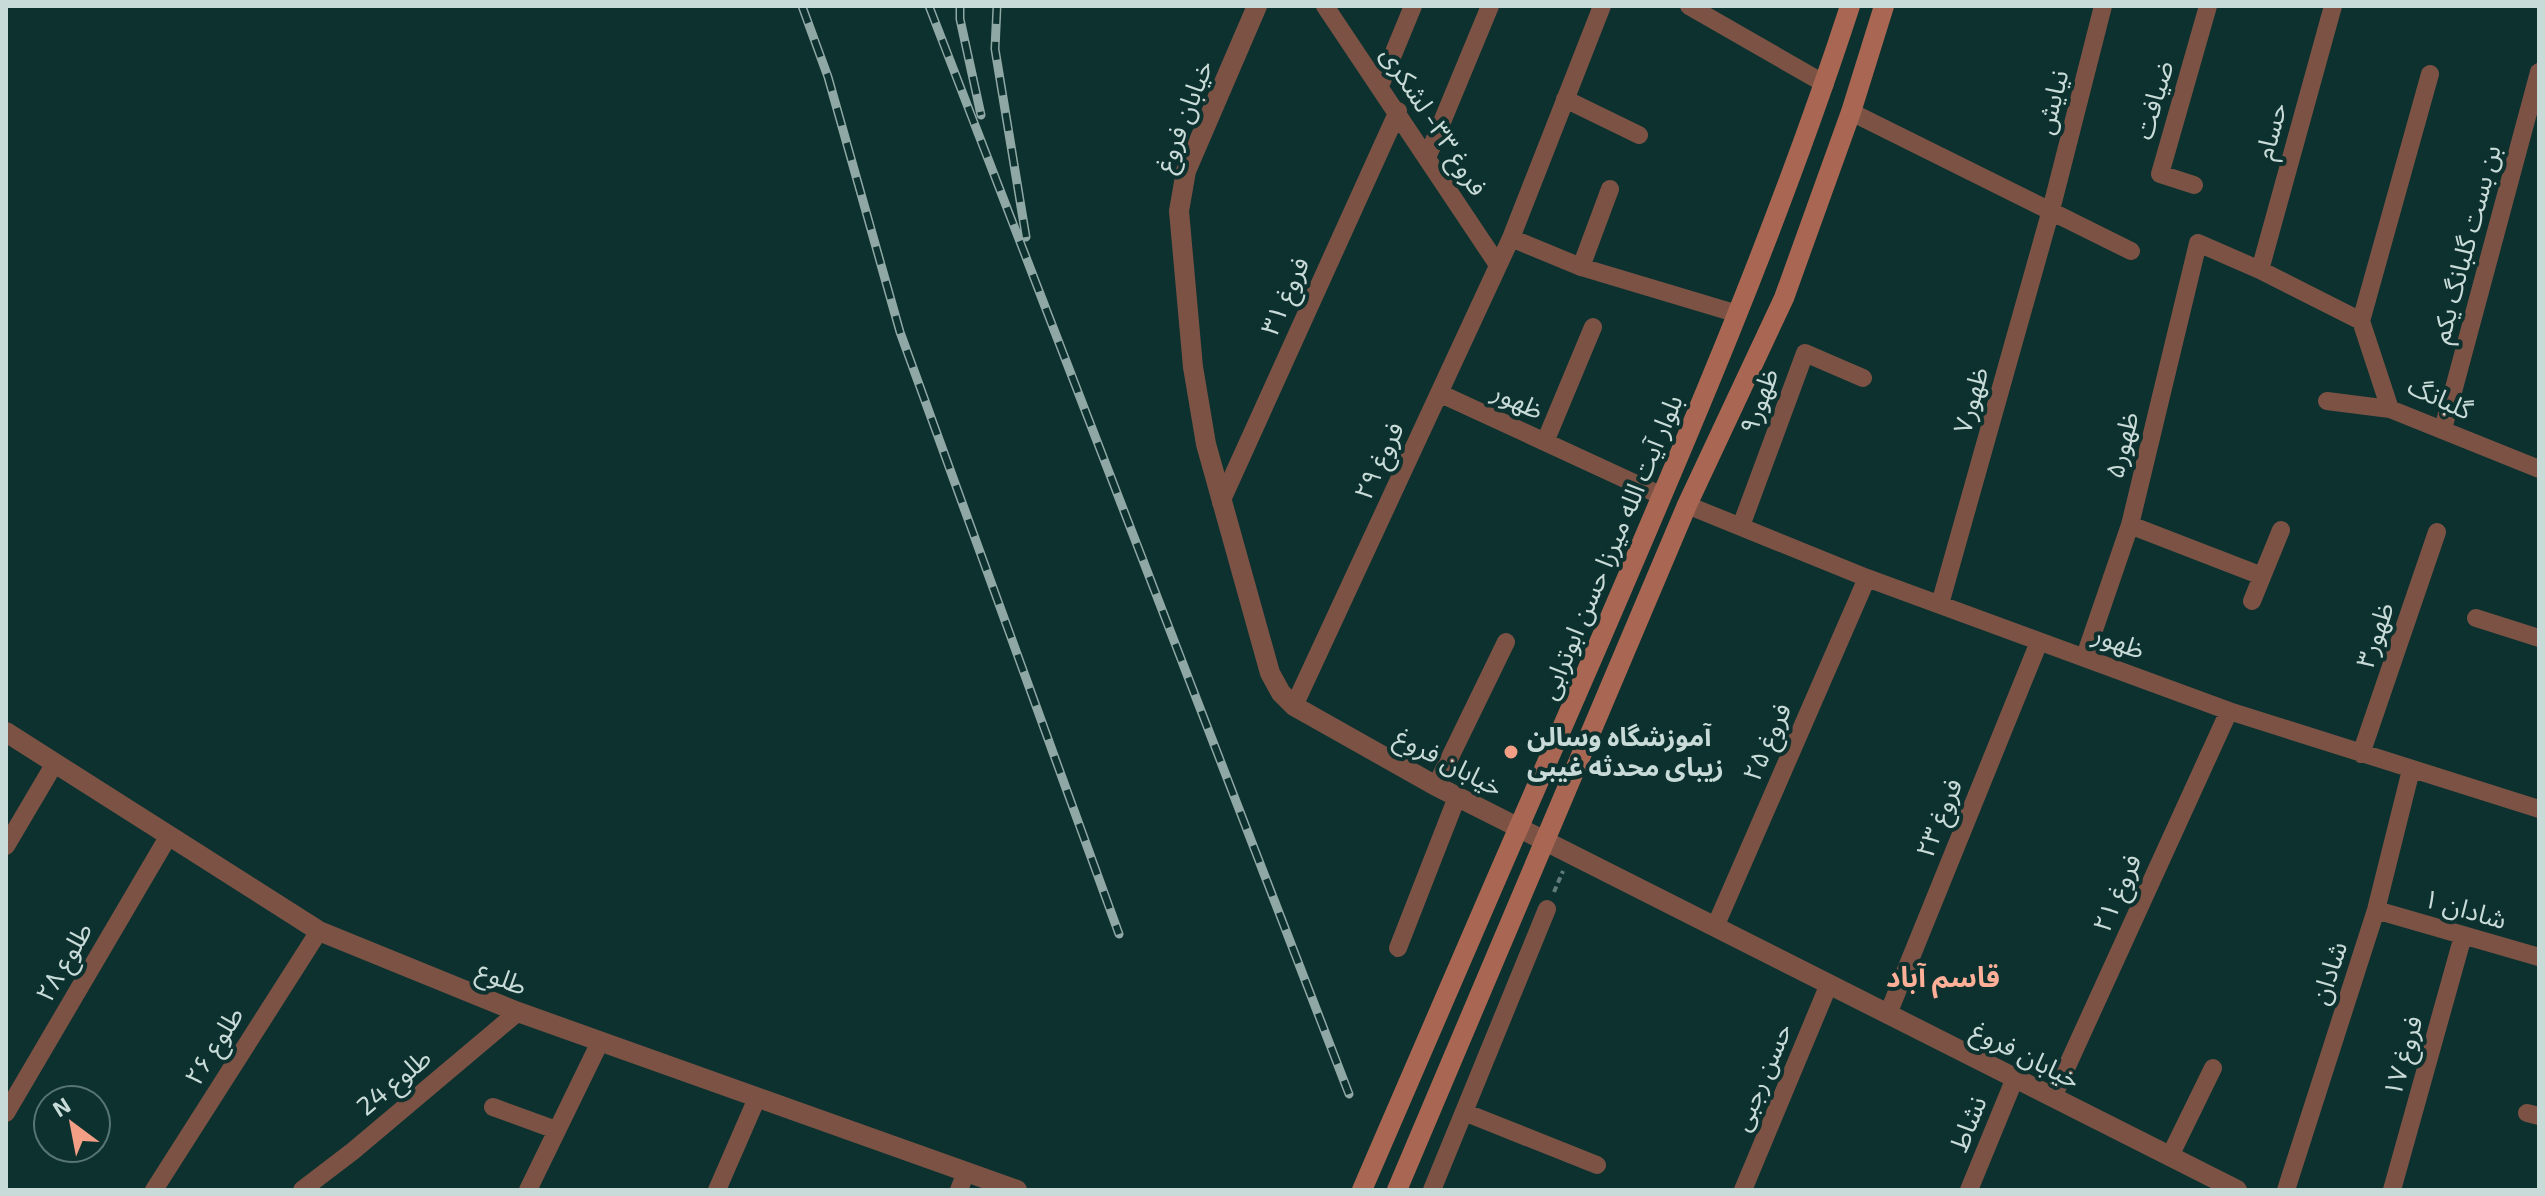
<svg xmlns="http://www.w3.org/2000/svg" width="2545" height="1196" font-family="'Exo 2','Noto Sans Arabic',sans-serif">
	<style>
		.lines { fill: none; stroke-linecap: round; stroke-linejoin: round }
		.path { stroke: #5f7c79; stroke-width: 4; stroke-dasharray: 6 4; stroke-linecap: butt }
		.minor { stroke: #7c5245; stroke-width: 18 }
		.tertiary { stroke: #7c5245; stroke-width: 20 }
		.secondary { stroke: #a96652; stroke-width: 20 }
		.rail-casing { stroke: #90a8a5; stroke-width: 9 }
		.rail { stroke: #0c312e; stroke-width: 6; stroke-dasharray: 18; stroke-linecap: butt }
		.poi-dot { fill: #f39f85; stroke: #0c312e; stroke-width: 3 }
		.labels { text-anchor: middle; stroke-width: 8; stroke-linejoin: round; paint-order: stroke }
		.street-label { font-size: 26px; fill: #c8dbd8; stroke: #0c312e }
		.poi-label { font-size: 26px; font-weight: bold; fill: #c8dbd8; stroke: #0c312e; text-anchor: start }
		.neighbourhood-label { font-size: 28px; font-weight: bold; fill: #feaf97; stroke: #0c312e }
	</style>
	<rect width="100%" height="100%" fill="#0c312e"/>
	<g class="lines">
		<path class="path" d="M 1554,892 L 1563,871"/>
		<path class="minor" d="M 1325,6 L 1498,265
			M 1689,6 L 1825,84
			M 1380,86 L 1413,6
			M 1565,99 L 1639,135
			M 1851,112 L 2131,251
			M 1427,158 L 1490,6
			M 2194,185 L 2160,174 L 2208,6
			M 1511,238 L 1581,267 L 1738,314
			M 1581,267 L 1610,189
			M 2260,270 L 2333,6
			M 2361,321 L 2430,74
			M 1439,393 L 1662,496
			M 2327,401 L 2390,409
			M 2443,429 L 2539,72
			M 1545,442 L 1593,327
			M 1221,502 L 1398,111
			M 1687,505 L 1867,578 L 2229,711 L 2539,809
			M 2130,525 L 2262,576
			M 1741,526 L 1805,353 L 1863,378
			M 2252,601 L 2281,530
			M 1940,604 L 2051,210 L 2103,6
			M 2476,618 L 2539,638
			M 2085,656 L 2130,525 L 2198,243 L 2260,270 L 2361,321 L 2390,409 L 2539,469
			M 1294,706 L 1511,238 L 1602,6
			M 2361,754 L 2437,532
			M 1436,786 L 1506,642
			M 6,846 L 55,763
			M 2376,910 L 2539,957
			M 1715,927 L 1867,578
			M 1398,948 L 1457,797
			M 1888,1014 L 2039,642
			M 2053,1097 L 2229,711
			M 493,1107 L 556,1130
			M 1464,1112 L 1597,1165
			M 6,1113 L 168,837
			M 2527,1113 L 2539,1116
			M 2170,1156 L 2213,1068
			M 154,1190 L 319,931
			M 302,1190 L 353,1151 L 518,1012
			M 528,1190 L 600,1042
			M 717,1190 L 757,1098
			M 959,1190 L 966,1172
			M 1432,1190 L 1547,909
			M 1743,1190 L 1829,984
			M 1969,1190 L 2015,1078
			M 2286,1190 L 2376,910 L 2411,770
			M 2392,1190 L 2463,936"/>
		<path class="tertiary" d="M 1257,6 L 1186,171 L 1179,211 L 1193,367 L 1206,444 L 1270,673 L 1281,693 L 1294,706 L 1436,786 L 2237,1190
			M 6,732 L 319,931 L 518,1012 L 1017,1190"/>
		<path class="secondary" d="M 1362,1190 C 1439,1011 1517,831 1595,652 C 1687,439 1778,227 1850,6
			M 1397,1190 L 1687,505 L 1784,298 L 1851,112 L 1884,6"/>
		<defs>
			<path id="rail" d="M 802,6 L 828,77 L 900,332 L 1119,934
				M 929,6 L 1349,1094
				M 960,6 L 960,19 L 981,115
				M 997,6 L 995,49 L 1026,237"/>
		</defs>
		<use href="#rail" class="rail-casing"/>
		<use href="#rail" class="rail"/>
	</g>
	<circle class="poi-dot" cx="1511" cy="752" r="8"/>
	<g class="labels">
		<g class="street-label">
			<text transform="translate(2154 100) rotate(-74)" y="9">ضیافت</text>
			<text transform="translate(2052 102) rotate(-76)" y="9">نيايش</text>
			<text transform="translate(1184 116) rotate(-69)" y="9">خیابان فروغ</text>
			<text transform="translate(1434 121) rotate(57)" y="9">فروغ ۳۳- لشکری</text>
			<text transform="translate(2271 131) rotate(-75)" y="9">حسام</text>
			<text transform="translate(2466 244) rotate(-75)" y="9">بن بست گلبانگ یکم</text>
			<text transform="translate(1285 296) rotate(-66)" y="9">فروغ ۳۱</text>
			<text transform="translate(2440 398) rotate(25)" y="9">گلبانگ</text>
			<text transform="translate(1971 400) rotate(-74)" y="9">ظهور۷</text>
			<text transform="translate(1518 401) rotate(25)" y="9">ظهور</text>
			<text transform="translate(1759 401) rotate(-70)" y="9">ظهور۹</text>
			<text transform="translate(2122 445) rotate(-76)" y="9">ظهور۵</text>
			<text transform="translate(1379 461) rotate(-65)" y="9">فروغ ۲۹</text>
			<text transform="translate(1611 547) rotate(-67)" y="9">بلوار آیت الله میرزا حسن ابوترابی</text>
			<text transform="translate(2375 635) rotate(-71)" y="9">ظهور۳</text>
			<text transform="translate(2119 642) rotate(20)" y="9">ظهور</text>
			<text transform="translate(1767 742) rotate(-66)" y="9">فروغ ۲۵</text>
			<text transform="translate(1449 762) rotate(28)" y="9">خیابان فروغ</text>
			<text transform="translate(1939 818) rotate(-68)" y="9">فروغ ۲۳</text>
			<text transform="translate(2117 893) rotate(-66)" y="9">فروغ ۲۱</text>
			<text transform="translate(2465 909) rotate(16)" y="9">شادان ۱</text>
			<text transform="translate(64 962) rotate(-60)" y="9">طلوع ۲۸</text>
			<text transform="translate(2329 973) rotate(-72)" y="9">شادان</text>
			<text transform="translate(502 978) rotate(22)" y="9">طلوع</text>
			<text transform="translate(214 1046) rotate(-58)" y="9">طلوع ۲۶</text>
			<text transform="translate(2026 1055) rotate(27)" y="9">خیابان فروغ</text>
			<text transform="translate(2403 1056) rotate(-74)" y="9">فروغ ۱۷</text>
			<text transform="translate(1762 1077) rotate(-67)" y="9">حسن رجبی</text>
			<text transform="translate(394 1082) rotate(-40)" y="9">طلوع 24</text>
			<text transform="translate(1968 1124) rotate(-68)" y="9">نشاط</text>
		</g>
		<g class="poi-label">
			<text x="1527" y="746">آموزشگاه وسالن<tspan x="1527" dy="30">زیبای محدثه غیبی</tspan></text>
		</g>
		<g class="neighbourhood-label">
			<text x="1943" y="987">قاسم آباد</text>
		</g>
	</g>
	<rect width="2545" height="1196" fill="none" stroke="#c8dbd8" stroke-width="16"/>
	<g transform="translate(72 1124) rotate(328)"><circle r="38" fill="#0c312e" stroke="#577572" stroke-width="2"/>
	<path d="M0-6L14 30L0 20L-14 30Z" fill="#f39f85"/>
	<text y="-12" font-size="22" font-weight="bold" text-anchor="middle" fill="#c8dbd8">N</text>
	</g>
</svg>
